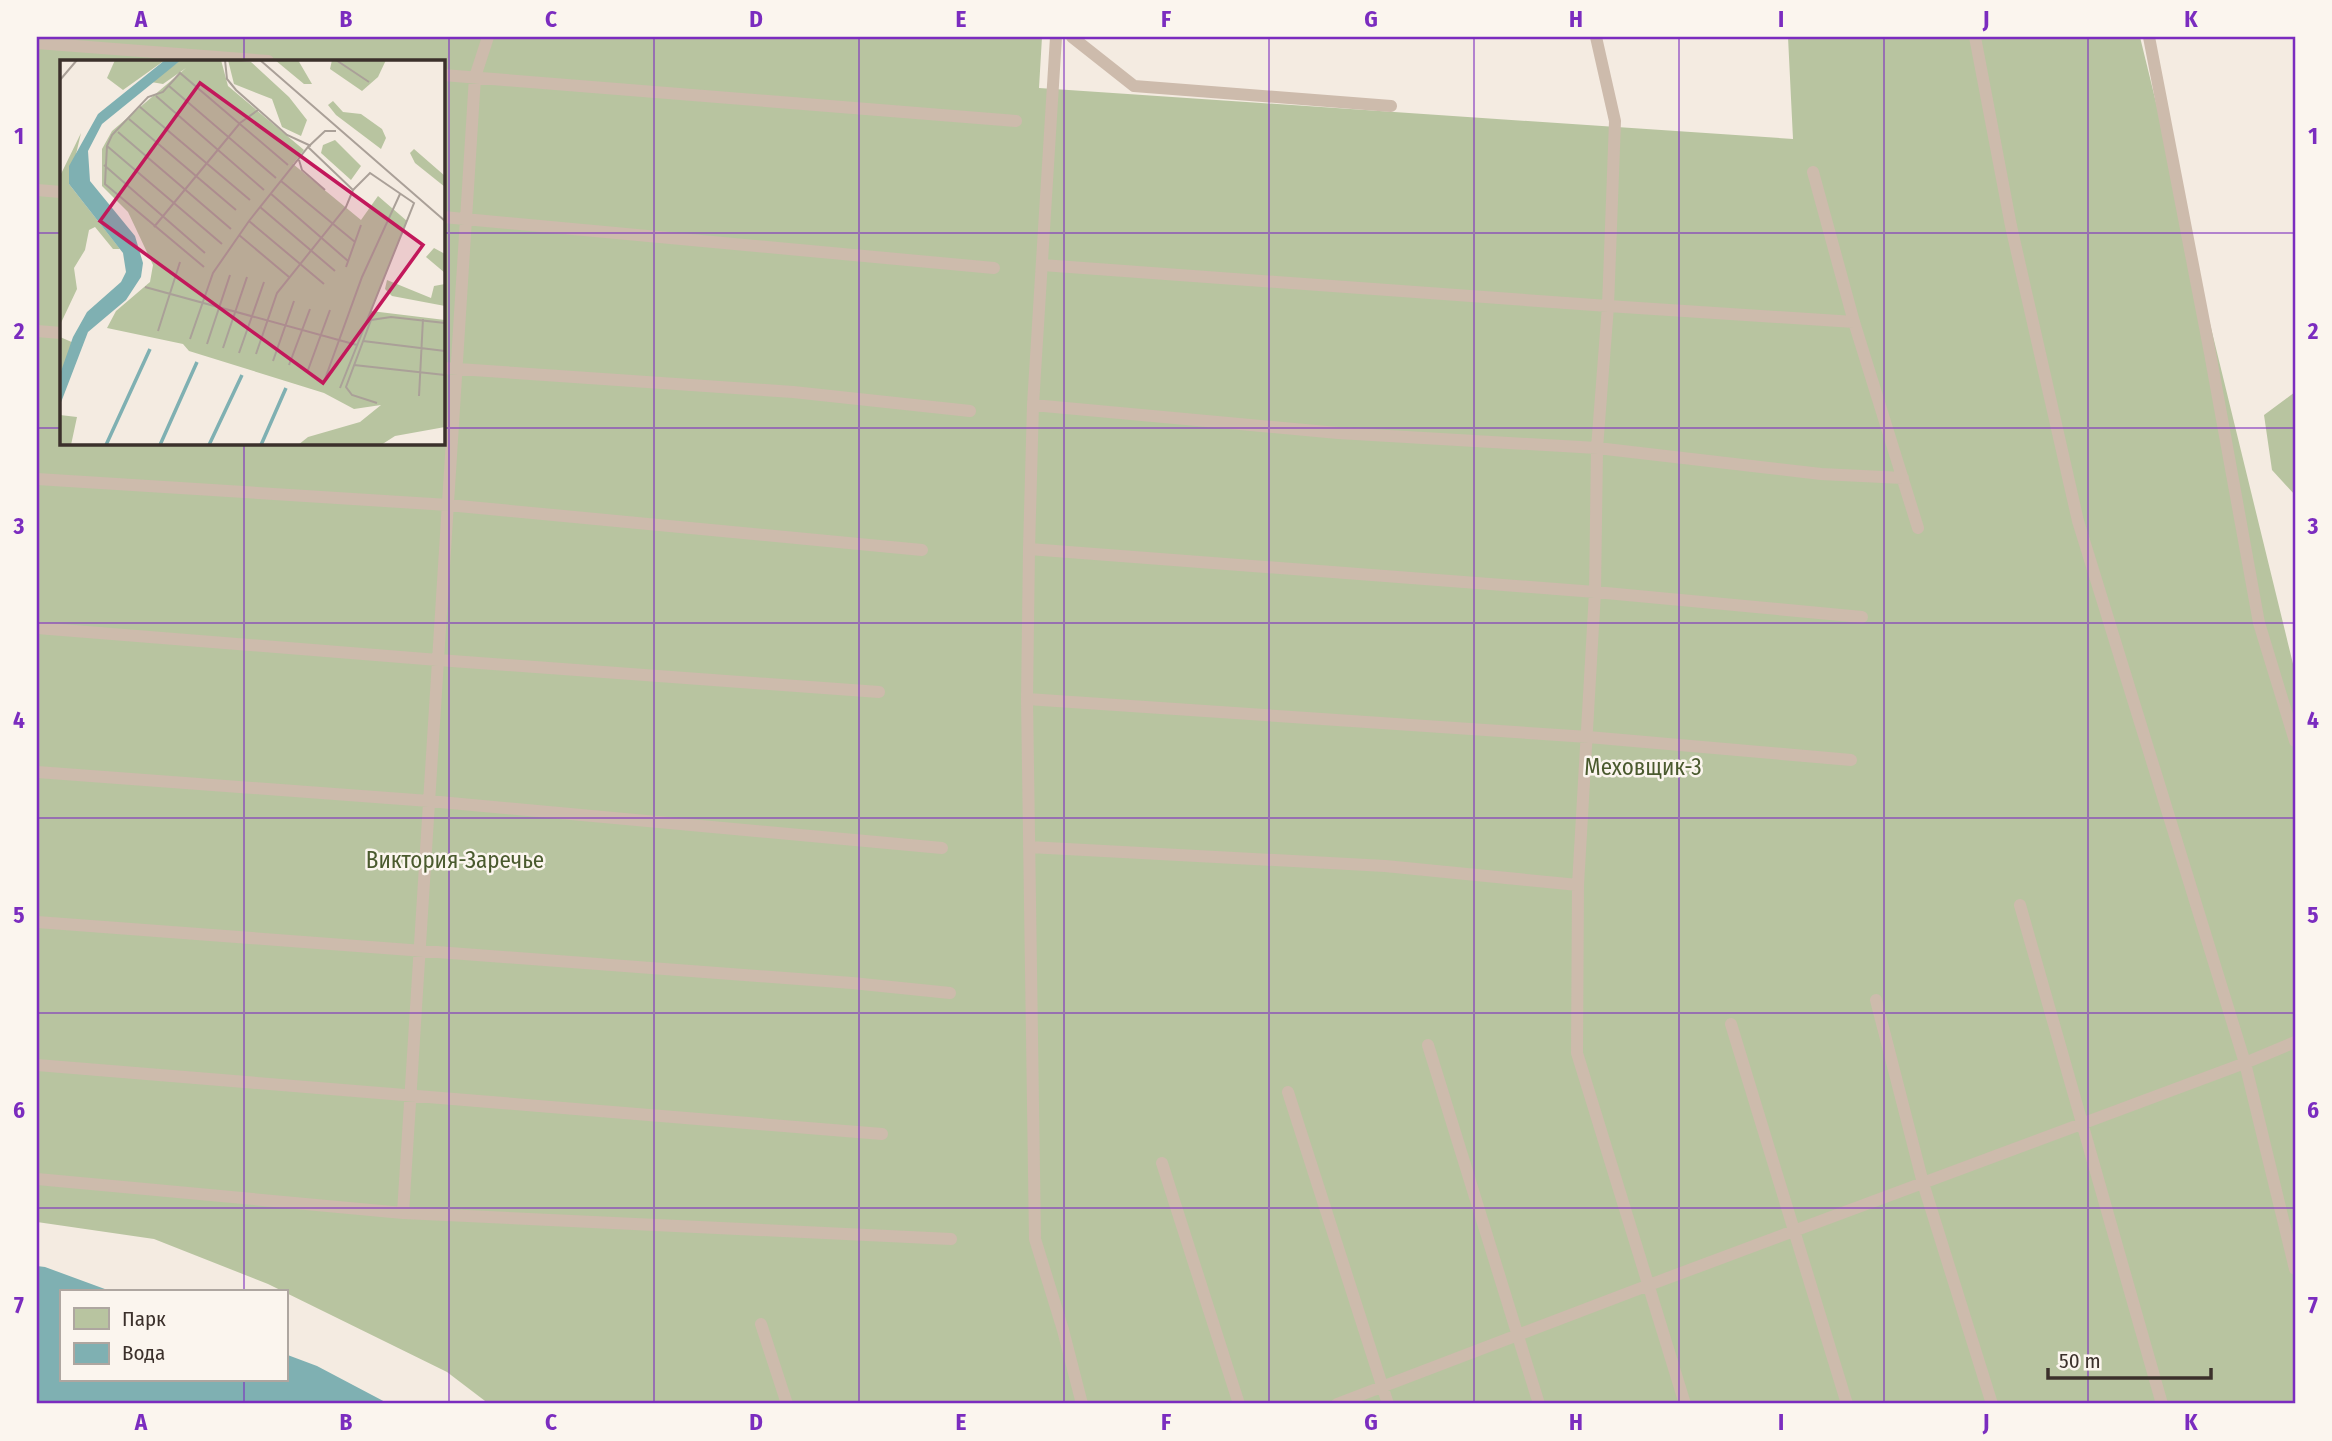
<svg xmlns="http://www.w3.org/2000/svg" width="2332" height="1441" font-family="'Fira Sans Condensed',sans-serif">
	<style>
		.green { fill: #b8c4a0; fill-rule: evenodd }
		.water { fill: #7fb0b2 }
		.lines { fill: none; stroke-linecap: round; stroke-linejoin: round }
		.lane { stroke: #cdbbac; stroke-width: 12 }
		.grid { fill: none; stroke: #7b2cbf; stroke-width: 2; stroke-opacity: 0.55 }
		.labels { text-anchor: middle; stroke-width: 5; stroke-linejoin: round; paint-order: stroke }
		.park-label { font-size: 23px; fill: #4a5a2e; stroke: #fbf5ee }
		.inset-river { fill: none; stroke: #7fb0b2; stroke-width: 3.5 }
		.inset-road { fill: none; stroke: #aaa098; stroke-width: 2 }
		.view { fill: #c2185b; fill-opacity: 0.15; stroke: #c2185b; stroke-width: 3.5 }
		.inset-edge { fill: none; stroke: #3b302b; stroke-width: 3.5 }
		.neatline { fill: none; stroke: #7b2cbf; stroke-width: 2.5 }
		.grid-label { font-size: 23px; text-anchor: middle; font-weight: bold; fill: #7b2cbf }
	</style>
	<rect width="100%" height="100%" fill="#f4ebe1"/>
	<path class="green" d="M 37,37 L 1042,37 L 1039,88 L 1793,139 L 1788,37 L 2140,37 L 2295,672 L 2295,1404 L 489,1404 L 447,1372 L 268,1284 L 154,1239 L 37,1222 ZM 61,61 L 443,61 L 443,443 L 61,443 Z
		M 2295,392 L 2295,495 L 2272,470 L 2264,415 Z"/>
	<path class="water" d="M 37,1266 L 45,1267 L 113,1292 L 61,1292 L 61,1380 L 285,1380 L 285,1354 L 317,1366 L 389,1404 L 37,1404 Z"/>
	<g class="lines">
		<path class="lane" d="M 1056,37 L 1033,405 L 1029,549 L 1027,699 L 1035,1239 L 1063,1330 L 1082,1404
			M 1072,37 L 1134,86 L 1391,106
			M 1596,37 L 1615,121 L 1608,306 L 1597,448 L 1595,592 L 1578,885 L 1577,1053 L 1685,1404
			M 1975,37 L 2011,226 L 2078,521 L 2245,1063 L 2295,1269
			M 2149,37 L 2210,353 L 2259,623 L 2295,741
			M 37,43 L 268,61
			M 443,75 L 1016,121
			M 1813,172 L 1854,322 L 1918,528
			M 37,190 L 61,192
			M 443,217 L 994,268
			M 1042,265 L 1608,306 L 1854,322
			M 37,331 L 61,333
			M 443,368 L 793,392 L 970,411
			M 1033,405 L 1338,433 L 1597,448 L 1821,474 L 1903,478
			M 37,479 L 448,505 L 922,550
			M 1029,549 L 1595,592 L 1862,617
			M 37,628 L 438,660 L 879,692
			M 1027,699 L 1588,737 L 1851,760
			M 37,772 L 429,801 L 942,848
			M 1029,847 L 1385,866 L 1578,885
			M 2020,905 L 2162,1404
			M 37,922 L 852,983 L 950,993
			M 1876,1000 L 1923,1183 L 1992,1404
			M 1731,1024 L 1847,1404
			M 1428,1045 L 1539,1404
			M 37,1065 L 882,1134
			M 1288,1092 L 1388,1404
			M 1162,1163 L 1239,1404
			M 37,1179 L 403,1213 L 951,1239
			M 403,1213 L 475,77 L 488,37
			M 761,1324 L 787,1404
			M 1337,1404 L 1649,1285 L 2245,1063 L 2295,1042"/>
	</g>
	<path class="grid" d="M 244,37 L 244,61M 449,37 L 449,1404M 654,37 L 654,1404M 859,37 L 859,1404M 1064,37 L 1064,1404M 1269,37 L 1269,1404M 1474,37 L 1474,1404M 1679,37 L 1679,1404M 1884,37 L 1884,1404M 2088,37 L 2088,1404M 37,233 L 61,233M 443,233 L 2295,233M 37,428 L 61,428M 443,428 L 2295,428M 244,443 L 244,1292M 37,623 L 2295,623M 37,818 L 2295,818M 37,1013 L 2295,1013M 37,1208 L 2295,1208M 244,1380 L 244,1404"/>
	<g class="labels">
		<g class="park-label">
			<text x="1643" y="775">Меховщик-3</text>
			<text x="455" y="868">Виктория-Заречье</text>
		</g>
	</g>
	<g transform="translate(60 60)">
		<rect width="385" height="385" fill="#f4ebe1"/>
		<path d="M 55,0 L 105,0 L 63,30 L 47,18 ZM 121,0 L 161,0 L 168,26 L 244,90 L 233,104 L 301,160 L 318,136 L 347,161 L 311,251 L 385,260 L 385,367 L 335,376 L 321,385 L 238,385 L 248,377 L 300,362 L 321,345 L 294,349 L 264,333 L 129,291 L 123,284 L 47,268 L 56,251 L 90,222 L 93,205 L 68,152 L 42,126 L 42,89 L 52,71 L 126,8 L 103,24 L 91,22 ZM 168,0 L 191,2 L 229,37 L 247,60 L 241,76 L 222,67 L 212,39 L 174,24 ZM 215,0 L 238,0 L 252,24 L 244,24 ZM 272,0 L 326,0 L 318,17 L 302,31 L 270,9 ZM 273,41 L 283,52 L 301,54 L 322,69 L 326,78 L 321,89 L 276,55 L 268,45 ZM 21,73 L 9,124 L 60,189 L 53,189 L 35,167 L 29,170 L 25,190 L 14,208 L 17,229 L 0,265 L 0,116 ZM 275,80 L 301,106 L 291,120 L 261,93 L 263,85 ZM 354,89 L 385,116 L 385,127 L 355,103 L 350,93 ZM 374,188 L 385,194 L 385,213 L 366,197 ZM 327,220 L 371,238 L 374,226 L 385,224 L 385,246 L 332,236 L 325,229 ZM 0,277 L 14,283 L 0,314 ZM 0,355 L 17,357 L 11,385 L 0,385 Z" fill="#b8c4a0"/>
		<path d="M 105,0 L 121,0 L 42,64 L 28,91 L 30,121 L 75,176 L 83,203 L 81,217 L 66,240 L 28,272 L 0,345 L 0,314 L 13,277 L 27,252 L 61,222 L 66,212 L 63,193 L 9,124 L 9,106 L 38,54 Z" fill="#7fb0b2"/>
		<path class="inset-river" d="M 46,385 L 90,289M 100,385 L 137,302M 149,385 L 182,315M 201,385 L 226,328"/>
		<path class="inset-road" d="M 165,0 L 167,19 L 176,30 L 227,75 L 251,86M 200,0 L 385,161M 276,0 L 309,22M 0,20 L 17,0M 109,26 L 216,118M 96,36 L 204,130M 80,47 L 190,140M 69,59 L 176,150M 58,72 L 171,169M 47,86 L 45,124 L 144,207M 239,100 L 242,110 L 265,130M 44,105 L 145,193M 221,121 L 295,182M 210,133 L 288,201M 200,147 L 275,211M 189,161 L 264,224M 94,167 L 180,63 L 198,50M 179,175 L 229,217M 162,184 L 47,86 L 52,75 L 88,37 L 103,32 L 120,13 L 228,105M 286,207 L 301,165M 85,227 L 297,285M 98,271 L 120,202M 130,279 L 153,213 L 189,161 L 248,87 L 265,71 L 276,71M 303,281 L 385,291M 147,284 L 170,215M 163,288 L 187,217M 179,293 L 204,222M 196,294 L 217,233 L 286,147 L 293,130 L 248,87M 213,301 L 234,241M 229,305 L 250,249M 294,305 L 385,315M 248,310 L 270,250M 265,319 L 302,217 L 340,134M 280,328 L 354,143 L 310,113 L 293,130M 359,336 L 363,259M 317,343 L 292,335 L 286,327 L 311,260 L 331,257 L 385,263"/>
		<path class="view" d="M 140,23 L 363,185 L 263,323 L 40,161 Z"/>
		<rect width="385" height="385" class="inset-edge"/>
	</g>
	<rect width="2332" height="1441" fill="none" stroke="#fbf5ee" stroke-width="77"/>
	<rect x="60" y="1290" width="228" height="91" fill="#fbf5ee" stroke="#aea6a0" stroke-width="2"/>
	<rect x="74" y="1308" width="35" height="21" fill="#b8c4a0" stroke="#aea6a0" stroke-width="2"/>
	<text x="122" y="1326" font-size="21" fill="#3b302b">Парк</text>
	<rect x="74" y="1343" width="35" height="21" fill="#7fb0b2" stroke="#aea6a0" stroke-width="2"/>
	<text x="122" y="1360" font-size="21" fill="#3b302b">Вода</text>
	<path d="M2048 1368v10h163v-10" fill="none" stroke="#3b302b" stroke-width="3.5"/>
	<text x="2059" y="1368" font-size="21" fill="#3b302b" stroke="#fbf5ee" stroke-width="5" paint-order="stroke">50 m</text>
	<rect x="38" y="38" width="2256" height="1364" class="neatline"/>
	<g class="grid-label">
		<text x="141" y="27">A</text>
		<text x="346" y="27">B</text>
		<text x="551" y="27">C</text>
		<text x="756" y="27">D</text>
		<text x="961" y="27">E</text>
		<text x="1166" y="27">F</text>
		<text x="1371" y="27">G</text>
		<text x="1576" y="27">H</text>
		<text x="1781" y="27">I</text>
		<text x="1986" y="27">J</text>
		<text x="2191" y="27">K</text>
		<text x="19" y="144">1</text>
		<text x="2313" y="144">1</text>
		<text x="19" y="339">2</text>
		<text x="2313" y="339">2</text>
		<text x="19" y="534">3</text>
		<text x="2313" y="534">3</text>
		<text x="19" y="728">4</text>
		<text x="2313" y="728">4</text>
		<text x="19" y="923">5</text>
		<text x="2313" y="923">5</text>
		<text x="19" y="1118">6</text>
		<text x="2313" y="1118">6</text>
		<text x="19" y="1313">7</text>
		<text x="2313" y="1313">7</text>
		<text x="141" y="1430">A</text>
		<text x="346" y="1430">B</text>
		<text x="551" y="1430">C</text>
		<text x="756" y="1430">D</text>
		<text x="961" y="1430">E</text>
		<text x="1166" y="1430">F</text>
		<text x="1371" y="1430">G</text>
		<text x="1576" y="1430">H</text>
		<text x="1781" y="1430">I</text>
		<text x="1986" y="1430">J</text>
		<text x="2191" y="1430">K</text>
	</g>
</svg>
